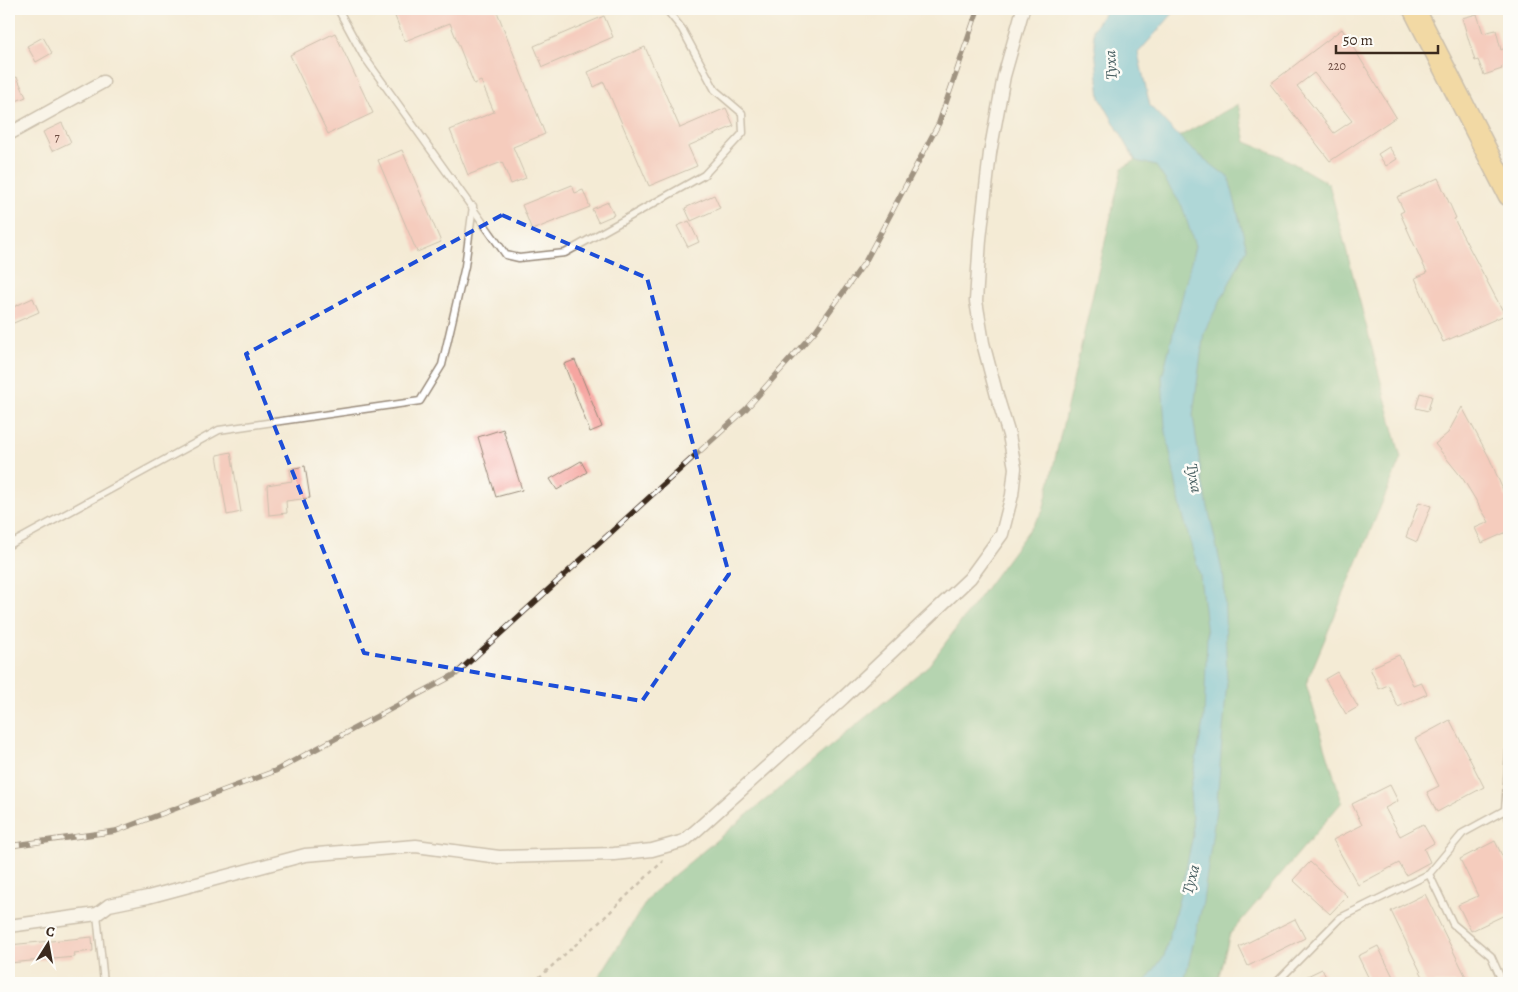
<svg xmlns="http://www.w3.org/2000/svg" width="1518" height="992" font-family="Alegreya,serif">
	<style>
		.forest { fill: #69b883; stroke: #527150 }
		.water { fill: #5cbeda; stroke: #4c747c }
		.building { fill: #f6a6a1; fill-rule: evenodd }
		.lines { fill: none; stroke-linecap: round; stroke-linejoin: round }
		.service-casing { stroke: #988a7a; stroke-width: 9 }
		.minor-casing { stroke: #988a7a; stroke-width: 15 }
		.primary-casing { stroke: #988a7a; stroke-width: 24 }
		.path { stroke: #988a7a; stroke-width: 2.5; stroke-dasharray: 4 4; stroke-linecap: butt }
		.service { stroke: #fff; stroke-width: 6 }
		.minor { stroke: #fff; stroke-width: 12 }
		.primary { stroke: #f0c369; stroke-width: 21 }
		.rail-casing { stroke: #3b2a1e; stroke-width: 5.5 }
		.rail { stroke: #fdfcf7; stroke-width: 4; stroke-dasharray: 11; stroke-linecap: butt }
		.marked { fill: none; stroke: #1d4ed8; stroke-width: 4; stroke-dasharray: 10 6; stroke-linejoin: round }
		.labels { text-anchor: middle; stroke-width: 5; stroke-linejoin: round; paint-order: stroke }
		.number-label { font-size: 12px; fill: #6a493f }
		.water-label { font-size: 16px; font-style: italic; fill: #475e60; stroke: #fdfcf7 }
	</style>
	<rect width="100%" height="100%" fill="#fdfcf7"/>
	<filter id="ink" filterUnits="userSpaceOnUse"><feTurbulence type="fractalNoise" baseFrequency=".02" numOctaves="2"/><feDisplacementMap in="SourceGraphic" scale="10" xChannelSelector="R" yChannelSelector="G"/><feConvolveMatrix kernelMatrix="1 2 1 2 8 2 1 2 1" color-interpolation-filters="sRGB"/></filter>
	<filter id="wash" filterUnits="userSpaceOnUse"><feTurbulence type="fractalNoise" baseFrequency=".0096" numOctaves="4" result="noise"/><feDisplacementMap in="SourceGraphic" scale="20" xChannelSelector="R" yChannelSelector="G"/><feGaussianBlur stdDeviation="1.12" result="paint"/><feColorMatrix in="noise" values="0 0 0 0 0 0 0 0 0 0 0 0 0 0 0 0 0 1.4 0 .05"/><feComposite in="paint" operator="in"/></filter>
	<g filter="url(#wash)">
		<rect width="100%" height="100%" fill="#f4ebd6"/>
		<path class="forest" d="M 1238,104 L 1246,142 L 1281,156 L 1329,184 L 1401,458 L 1306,684 L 1342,802 L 1230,934 L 1217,983 L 595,983 L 651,894 L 929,665 L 1043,511 L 1122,168 Z"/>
		<path class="water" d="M 1107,9 L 1177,9 L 1138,53 L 1150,106 L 1190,148 L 1229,178 L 1247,249 L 1204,332 L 1193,415 L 1202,480 L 1224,580 L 1227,682 L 1217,802 L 1203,902 L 1184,983 L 1144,983 L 1164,956 L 1181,891 L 1193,835 L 1190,791 L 1204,717 L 1207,635 L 1200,576 L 1181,509 L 1165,427 L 1162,377 L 1195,246 L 1182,206 L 1156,166 L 1136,161 L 1100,98 L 1093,29 Z"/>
		<g id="blocks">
			<path class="building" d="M 392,9 L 496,9 L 545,134 L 513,147 L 526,178 L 511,184 L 502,162 L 468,175 L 450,130 L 494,112 L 481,81 L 474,84 L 450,23 L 405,41 Z
				M 1477,14 L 1483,33 L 1496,30 L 1501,50 L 1509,46 L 1509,63 L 1501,67 L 1502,69 L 1484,75 L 1478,60 L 1475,61 L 1462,18 Z
				M 604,16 L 613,37 L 543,67 L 534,46 Z
				M 1342,29 L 1396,117 L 1330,161 L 1270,84 ZM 1314,73 L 1352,121 L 1334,133 L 1297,86 Z
				M 335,33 L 373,113 L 328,134 L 290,55 Z
				M 43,37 L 52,53 L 36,62 L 27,46 Z
				M 645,47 L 680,128 L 726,108 L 734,126 L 688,146 L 697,166 L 649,186 L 604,82 L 594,87 L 588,72 Z
				M 17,77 L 26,97 L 16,101 L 9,85 L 9,80 Z
				M 62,123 L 71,142 L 52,151 L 43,132 Z
				M 1389,147 L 1397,159 L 1386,166 L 1378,154 Z
				M 402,150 L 441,242 L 417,252 L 378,160 Z
				M 1438,178 L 1456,218 L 1454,219 L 1505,315 L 1443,342 L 1415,278 L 1427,273 L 1400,213 L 1404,211 L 1397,197 Z
				M 572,185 L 575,193 L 583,190 L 590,207 L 532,230 L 522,205 Z
				M 714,195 L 720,208 L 691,221 L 685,208 Z
				M 608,202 L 614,215 L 598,222 L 592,209 Z
				M 689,221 L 699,242 L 688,247 L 677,226 Z
				M 33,298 L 39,312 L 9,325 L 9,309 Z
				M 575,360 L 602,427 L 590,432 L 564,364 Z
				M 1420,393 L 1432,396 L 1428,411 L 1416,408 Z
				M 1462,407 L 1489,457 L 1509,504 L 1509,531 L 1482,543 L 1475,528 L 1489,522 L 1463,479 L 1435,444 L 1448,433 Z
				M 503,429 L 522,490 L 496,497 L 478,437 Z
				M 231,452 L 241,512 L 227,515 L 217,455 Z
				M 581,461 L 587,472 L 557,490 L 550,479 Z
				M 305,466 L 310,498 L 286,501 L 287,513 L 269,515 L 267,485 L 292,481 L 290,469 Z
				M 1419,502 L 1431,506 L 1417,542 L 1406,537 Z
				M 1399,655 L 1413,685 L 1421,682 L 1427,694 L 1398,707 L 1388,685 L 1379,689 L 1370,668 Z
				M 1337,672 L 1358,707 L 1346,714 L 1325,679 Z
				M 1450,720 L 1484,787 L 1437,812 L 1427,792 L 1439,786 L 1415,739 Z
				M 1390,785 L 1398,801 L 1385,808 L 1400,836 L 1423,824 L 1434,843 L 1424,849 L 1430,862 L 1406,875 L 1399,863 L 1358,885 L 1333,840 L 1362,825 L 1352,804 Z
				M 1495,841 L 1509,870 L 1509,913 L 1471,931 L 1458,905 L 1478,896 L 1460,859 Z
				M 1310,862 L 1347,896 L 1330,914 L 1293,880 Z
				M 1425,894 L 1469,983 L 1426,983 L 1391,911 Z
				M 1295,919 L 1305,938 L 1248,966 L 1239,947 Z
				M 92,937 L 93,951 L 74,953 L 75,957 L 9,963 L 9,945 Z
				M 1378,946 L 1396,983 L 1371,983 L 1358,956 Z
				M 1322,969 L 1329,983 L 1293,983 Z"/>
		</g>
	</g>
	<g filter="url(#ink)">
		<use href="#blocks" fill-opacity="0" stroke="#988a7a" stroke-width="1"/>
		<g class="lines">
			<defs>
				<path id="service" d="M 338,9 L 363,55 L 506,255 L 519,258 L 565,253 L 704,175 L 743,133 L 742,113 L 715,90 L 682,29 L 666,9
					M 9,545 L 219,430 L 420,401 L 442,365 L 465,266 L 473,206
					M 1509,751 L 1505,810 L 1509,819
					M 1429,874 L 1453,924 L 1491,956 L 1503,983
					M 97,914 L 104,983
					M 1276,983 L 1340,918 L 1429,874 L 1463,833 L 1505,810"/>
				<path id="minor" d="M 9,134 L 103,82
					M 9,926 L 97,914 L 109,905 L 148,897 L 305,855 L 416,846 L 499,857 L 614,854 L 652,850 L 684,841 L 699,828 L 843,698 L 970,578 L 1002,534 L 1012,495 L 1015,468 L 1009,435 L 997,396 L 983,343 L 976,301 L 980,239 L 990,153 L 1004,76 L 1023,9"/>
				<path id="primary" d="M 1414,9 L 1509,195"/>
			</defs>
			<use href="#service" class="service-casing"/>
			<use href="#minor" class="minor-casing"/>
			<use href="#primary" class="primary-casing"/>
			<path class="path" d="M 533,983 L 582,939 L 663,861"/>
			<use href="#service" class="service"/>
			<use href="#minor" class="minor"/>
			<use href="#primary" class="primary"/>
			<defs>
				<path id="rail" d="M 9,846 L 116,831 L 275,771 L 456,674 L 746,409 L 816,330 L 865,262 L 939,123 L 978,9"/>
			</defs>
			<use href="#rail" class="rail-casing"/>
			<use href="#rail" class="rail"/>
		</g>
	</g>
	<path d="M0 0H1518V992H0ZM 502,215 L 647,278 L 729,574 L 642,701 L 364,653 L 246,354 Z" fill="#f4ebd6" fill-opacity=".55" fill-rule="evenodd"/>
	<path class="marked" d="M 502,215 L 647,278 L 729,574 L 642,701 L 364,653 L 246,354 Z"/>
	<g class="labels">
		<g class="number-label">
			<text x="1337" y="70">220</text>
			<text x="57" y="141">7</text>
		</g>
		<g class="water-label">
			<text transform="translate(1110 65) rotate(-93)" y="6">Туха</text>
			<text transform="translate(1195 478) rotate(80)" y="6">Туха</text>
			<text transform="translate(1190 879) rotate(-75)" y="6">Туха</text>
		</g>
	</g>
	<rect width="1518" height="992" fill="none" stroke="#fdfcf7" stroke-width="30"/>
	<g transform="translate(48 944) rotate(11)" stroke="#fdfcf7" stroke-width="4" paint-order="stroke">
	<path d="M0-4L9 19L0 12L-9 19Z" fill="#3b2a1e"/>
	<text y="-8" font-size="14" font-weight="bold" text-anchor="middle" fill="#3b2a1e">С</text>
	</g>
	<path d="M1336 45v8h102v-8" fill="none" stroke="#3b2a1e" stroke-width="2.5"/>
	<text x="1343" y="45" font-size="15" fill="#3b2a1e" stroke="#fdfcf7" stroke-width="4" paint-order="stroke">50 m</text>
</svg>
